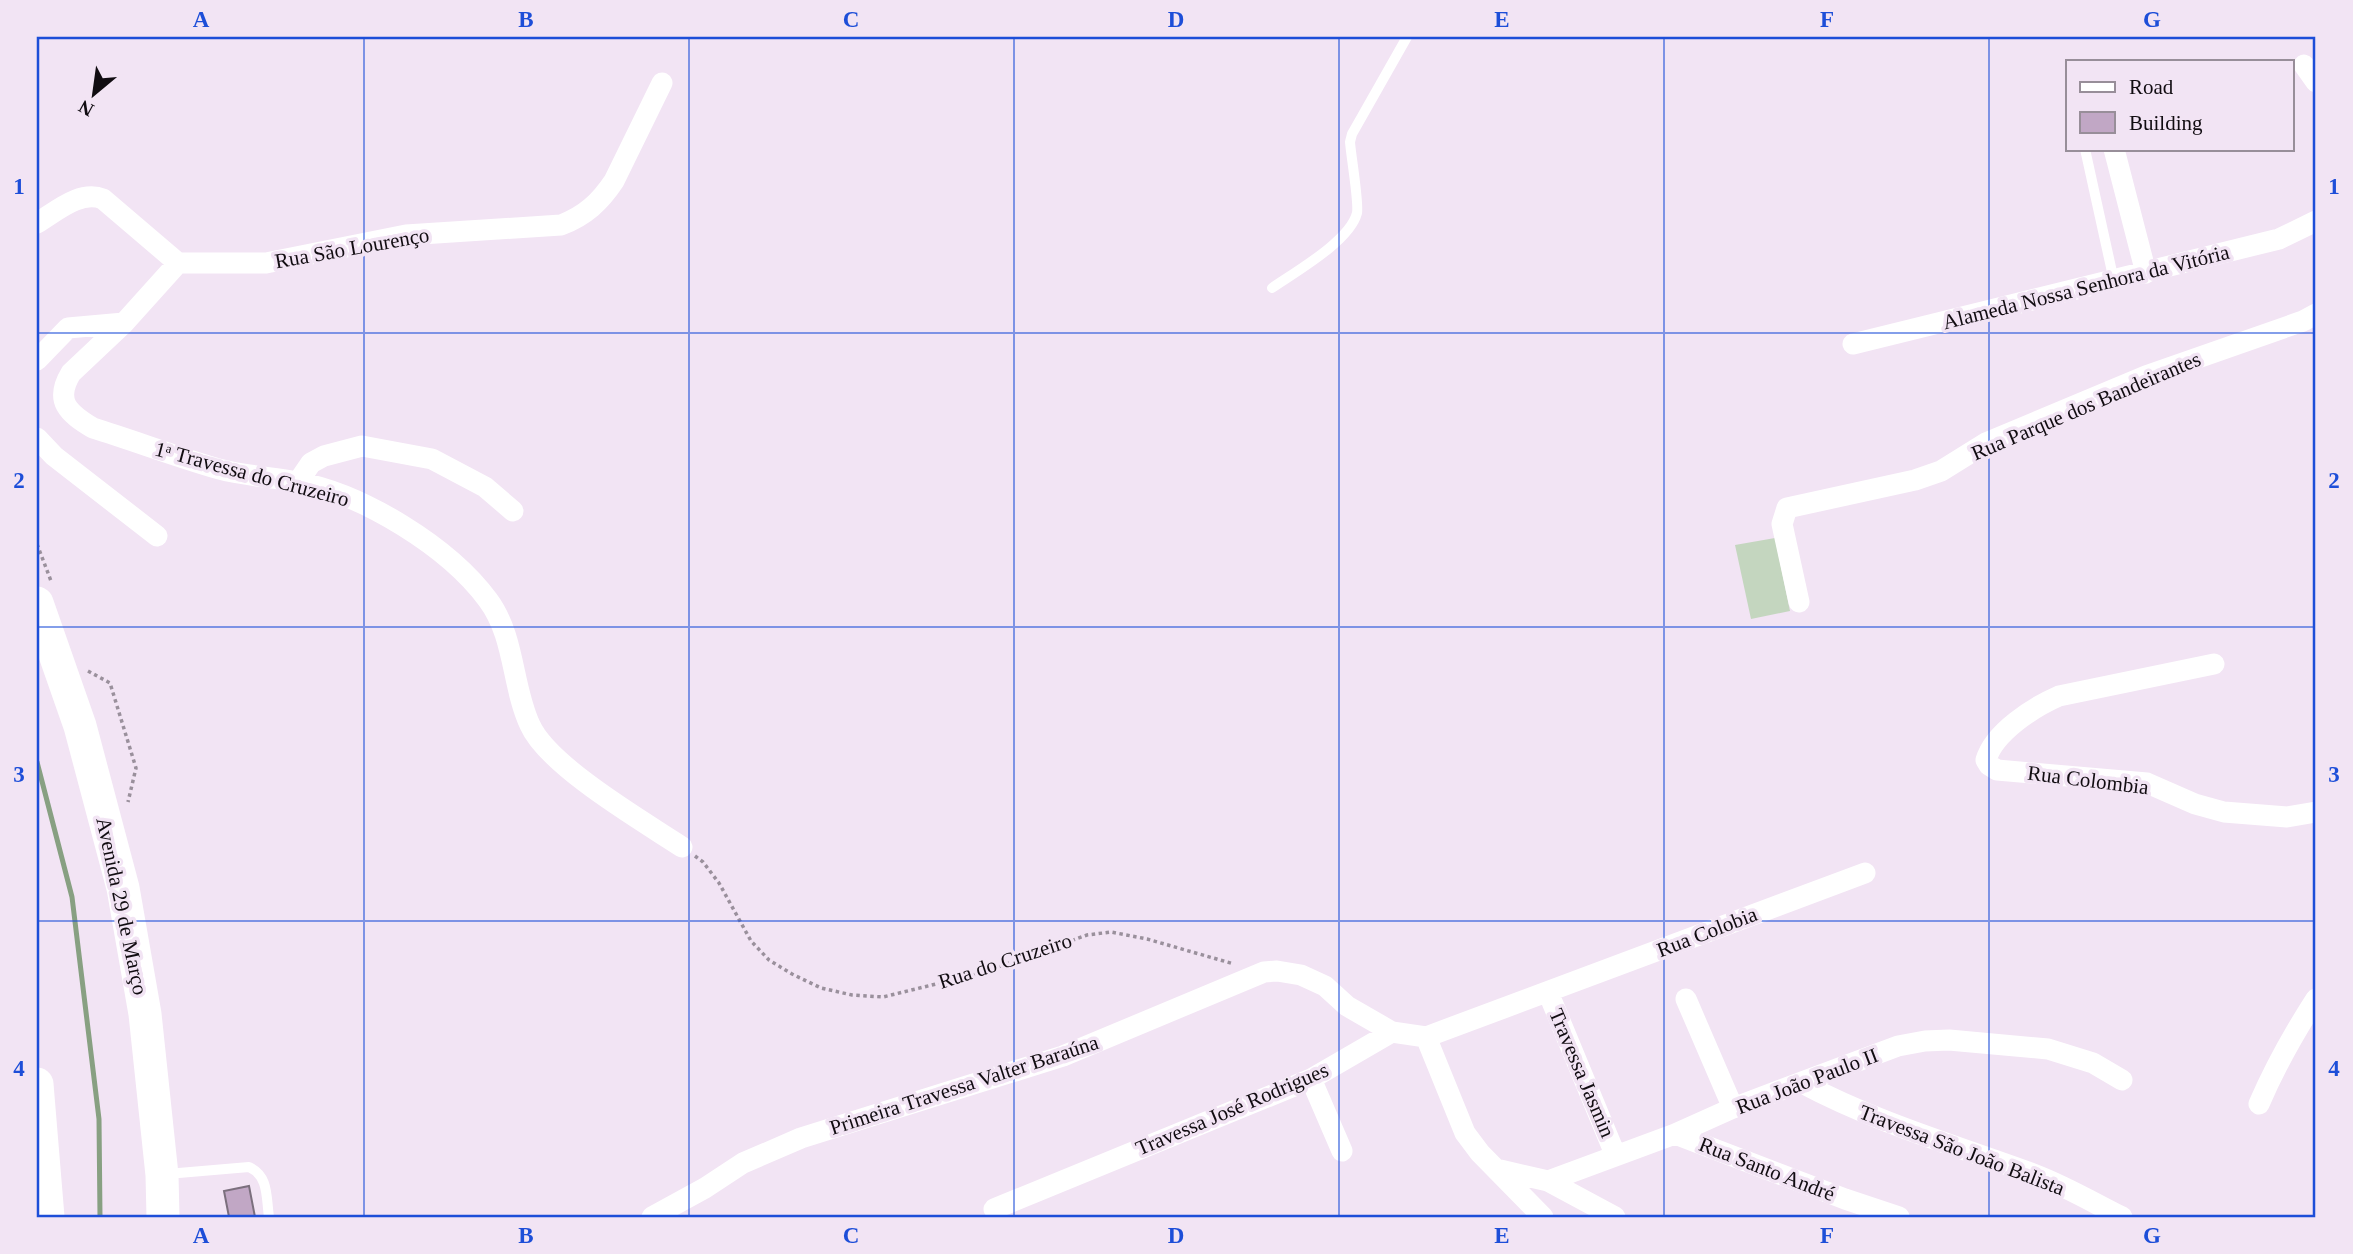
<svg xmlns="http://www.w3.org/2000/svg" width="2353" height="1254" font-family="'Times New Roman',serif">
	<style>
		.green { fill: #c4d6bf }
		.lines { fill: none; stroke-linecap: round; stroke-linejoin: round }
		.stream { stroke: #88a082; stroke-width: 5 }
		.building { fill: #c1a7c5; stroke: #7b6f7d; stroke-width: 2 }
		.path { stroke: #9a909c; stroke-width: 3.5; stroke-dasharray: 3.5 3.5; stroke-linecap: butt }
		.lane { stroke: #fff; stroke-width: 10 }
		.street { stroke: #fff; stroke-width: 21 }
		.primary { stroke: #fff; stroke-width: 33 }
		.grid { fill: none; stroke: #1d4ed8; stroke-width: 2; stroke-opacity: 0.55 }
		.labels { text-anchor: middle; stroke-width: 7; stroke-linejoin: round; paint-order: stroke }
		.street-label { font-size: 21px; fill: #110c11; stroke: #f2e4f4 }
		.neatline { fill: none; stroke: #1d4ed8; stroke-width: 2.5 }
		.grid-label { font-size: 23px; text-anchor: middle; font-weight: bold; fill: #1d4ed8 }
	</style>
	<rect width="100%" height="100%" fill="#f2e4f4"/>
	<path class="green" d="M 1775,538 L 1790,611 L 1751,619 L 1735,545 Z"/>
	<g class="lines">
		<path class="stream" d="M 37,762 L 72,897 L 99,1119 L 100,1217"/>
	</g>
	<path class="building" d="M 249,1186 L 255,1217 L 229,1217 L 224,1191 Z"/>
	<g class="lines">
		<path class="path" d="M 37,544 L 51,581
			M 88,671 L 110,683 L 136,768 L 128,802
			M 695,856 L 703,862 L 719,883 L 751,941 L 769,960 L 792,974 L 821,988 L 852,995 L 883,997 L 981,973 L 1087,935 L 1111,932 L 1147,939 L 1234,964"/>
		<path class="lane" d="M 2085,149 L 2114,281
			M 1272,288 C 1295,272 1350,241 1357,213 C 1359,202 1351,156 1350,142 L 1352,134 L 1407,37
			M 167,1174 L 249,1167 C 269,1176 266,1197 269,1217"/>
		<path class="street" d="M 2304,65 L 2316,82
			M 2114,149 L 2146,273
			M 37,223 C 57,211 80,190 103,199 L 178,263 L 266,263 L 406,235 L 561,225 C 585,216 600,202 614,181 L 662,83
			M 178,263 L 124,323 L 71,373 C 54,401 68,413 93,428 C 135,441 177,457 219,469 C 245,476 271,477 298,482 C 363,494 449,547 488,600 C 515,636 512,687 530,725 C 548,766 644,822 682,847
			M 1853,344 L 2279,239 L 2316,221
			M 37,360 L 68,328 L 124,323
			M 37,438 L 54,456 L 157,536
			M 298,482 L 311,463 L 324,456 L 362,446 L 432,459 L 485,487 L 513,511
			M 1799,602 L 1782,524 L 1787,508 L 1915,480 L 1941,471 L 1986,443 L 2146,376 L 2303,321 L 2316,314
			M 2214,664 L 2059,696 C 2034,707 1994,732 1986,760 L 1989,765 L 1997,770 L 2147,783 L 2195,804 L 2224,812 L 2287,817 L 2316,812
			M 1548,992 L 1615,1154
			M 1686,999 L 1733,1108
			M 1426,1037 L 1465,1133 L 1480,1153 L 1543,1217
			M 1311,1079 L 1342,1151
			M 1802,1083 C 1877,1123 1957,1146 2036,1175 C 2065,1186 2094,1203 2122,1217
			M 2259,1104 C 2275,1067 2294,1033 2316,999
			M 1675,1134 L 1845,1199 L 1899,1217
			M 1496,1169 L 1548,1181 L 1675,1134 L 1733,1108 L 1898,1046 L 1925,1041 L 1949,1040 L 2048,1049 L 2093,1063 L 2122,1080
			M 1548,1181 L 1615,1217
			M 994,1209 L 1311,1079 L 1392,1032 L 1426,1037 L 1865,873
			M 652,1217 L 705,1188 L 743,1163 L 801,1138 L 1063,1056 L 1264,972 L 1277,971 L 1301,975 L 1325,986 L 1347,1006 L 1392,1032"/>
		<path class="primary" d="M 37,603 L 80,726 L 123,888 L 145,1014 L 162,1175 L 163,1217
			M 37,1084 L 48,1217"/>
	</g>
	<path class="grid" d="M 364,37 L 364,1217M 689,37 L 689,1217M 1014,37 L 1014,1217M 1339,37 L 1339,1217M 1664,37 L 1664,1217M 1989,37 L 1989,1217M 37,333 L 2316,333M 37,627 L 2316,627M 37,921 L 2316,921"/>
	<g class="labels">
		<g class="street-label">
			<text transform="translate(352 248) rotate(-10)" y="7">Rua São Lourenço</text>
			<text transform="translate(2086 287) rotate(-14)" y="7">Alameda Nossa Senhora da Vitória</text>
			<text transform="translate(2086 406) rotate(-23)" y="7">Rua Parque dos Bandeirantes</text>
			<text transform="translate(252 474) rotate(15)" y="7">1ᵃ Travessa do Cruzeiro</text>
			<text transform="translate(2088 780) rotate(7)" y="7">Rua Colombia</text>
			<text transform="translate(122 906) rotate(78)" y="7">Avenida 29 de Março</text>
			<text transform="translate(1707 932) rotate(-21)" y="7">Rua Colobia</text>
			<text transform="translate(1005 961) rotate(-18)" y="7">Rua do Cruzeiro</text>
			<text transform="translate(1582 1073) rotate(67)" y="7">Travessa Jasmin</text>
			<text transform="translate(1807 1081) rotate(-21)" y="7">Rua João Paulo II</text>
			<text transform="translate(964 1085) rotate(-18)" y="7">Primeira Travessa Valter Baraúna</text>
			<text transform="translate(1232 1109) rotate(-23)" y="7">Travessa José Rodrigues</text>
			<text transform="translate(1962 1150) rotate(21)" y="7">Travessa São João Balista</text>
			<text transform="translate(1767 1169) rotate(21)" y="7">Rua Santo André</text>
		</g>
	</g>
	<rect width="2353" height="1254" fill="none" stroke="#f2e4f4" stroke-width="77"/>
	<rect x="2066" y="60" width="228" height="91" fill="#f2e4f4" stroke="#988e99" stroke-width="2"/>
	<rect x="2080" y="82" width="35" height="10" fill="#ffffff" stroke="#988e99" stroke-width="2"/>
	<text x="2129" y="94" font-size="21" fill="#110c11">Road</text>
	<rect x="2080" y="112" width="35" height="21" fill="#c1a7c5" stroke="#988e99" stroke-width="2"/>
	<text x="2129" y="130" font-size="21" fill="#110c11">Building</text>
	<g transform="translate(94 94) rotate(209)" stroke="#f2e4f4" stroke-width="5" paint-order="stroke">
	<path d="M0-5L12 26L0 18L-12 26Z" fill="#110c11"/>
	<text y="-10" font-size="19" font-weight="bold" text-anchor="middle" fill="#110c11">N</text>
	</g>
	<rect x="38" y="38" width="2276" height="1178" class="neatline"/>
	<g class="grid-label">
		<text x="201" y="27">A</text>
		<text x="526" y="27">B</text>
		<text x="851" y="27">C</text>
		<text x="1176" y="27">D</text>
		<text x="1502" y="27">E</text>
		<text x="1827" y="27">F</text>
		<text x="2152" y="27">G</text>
		<text x="19" y="194">1</text>
		<text x="2334" y="194">1</text>
		<text x="19" y="488">2</text>
		<text x="2334" y="488">2</text>
		<text x="19" y="782">3</text>
		<text x="2334" y="782">3</text>
		<text x="19" y="1076">4</text>
		<text x="2334" y="1076">4</text>
		<text x="201" y="1243">A</text>
		<text x="526" y="1243">B</text>
		<text x="851" y="1243">C</text>
		<text x="1176" y="1243">D</text>
		<text x="1502" y="1243">E</text>
		<text x="1827" y="1243">F</text>
		<text x="2152" y="1243">G</text>
	</g>
</svg>
